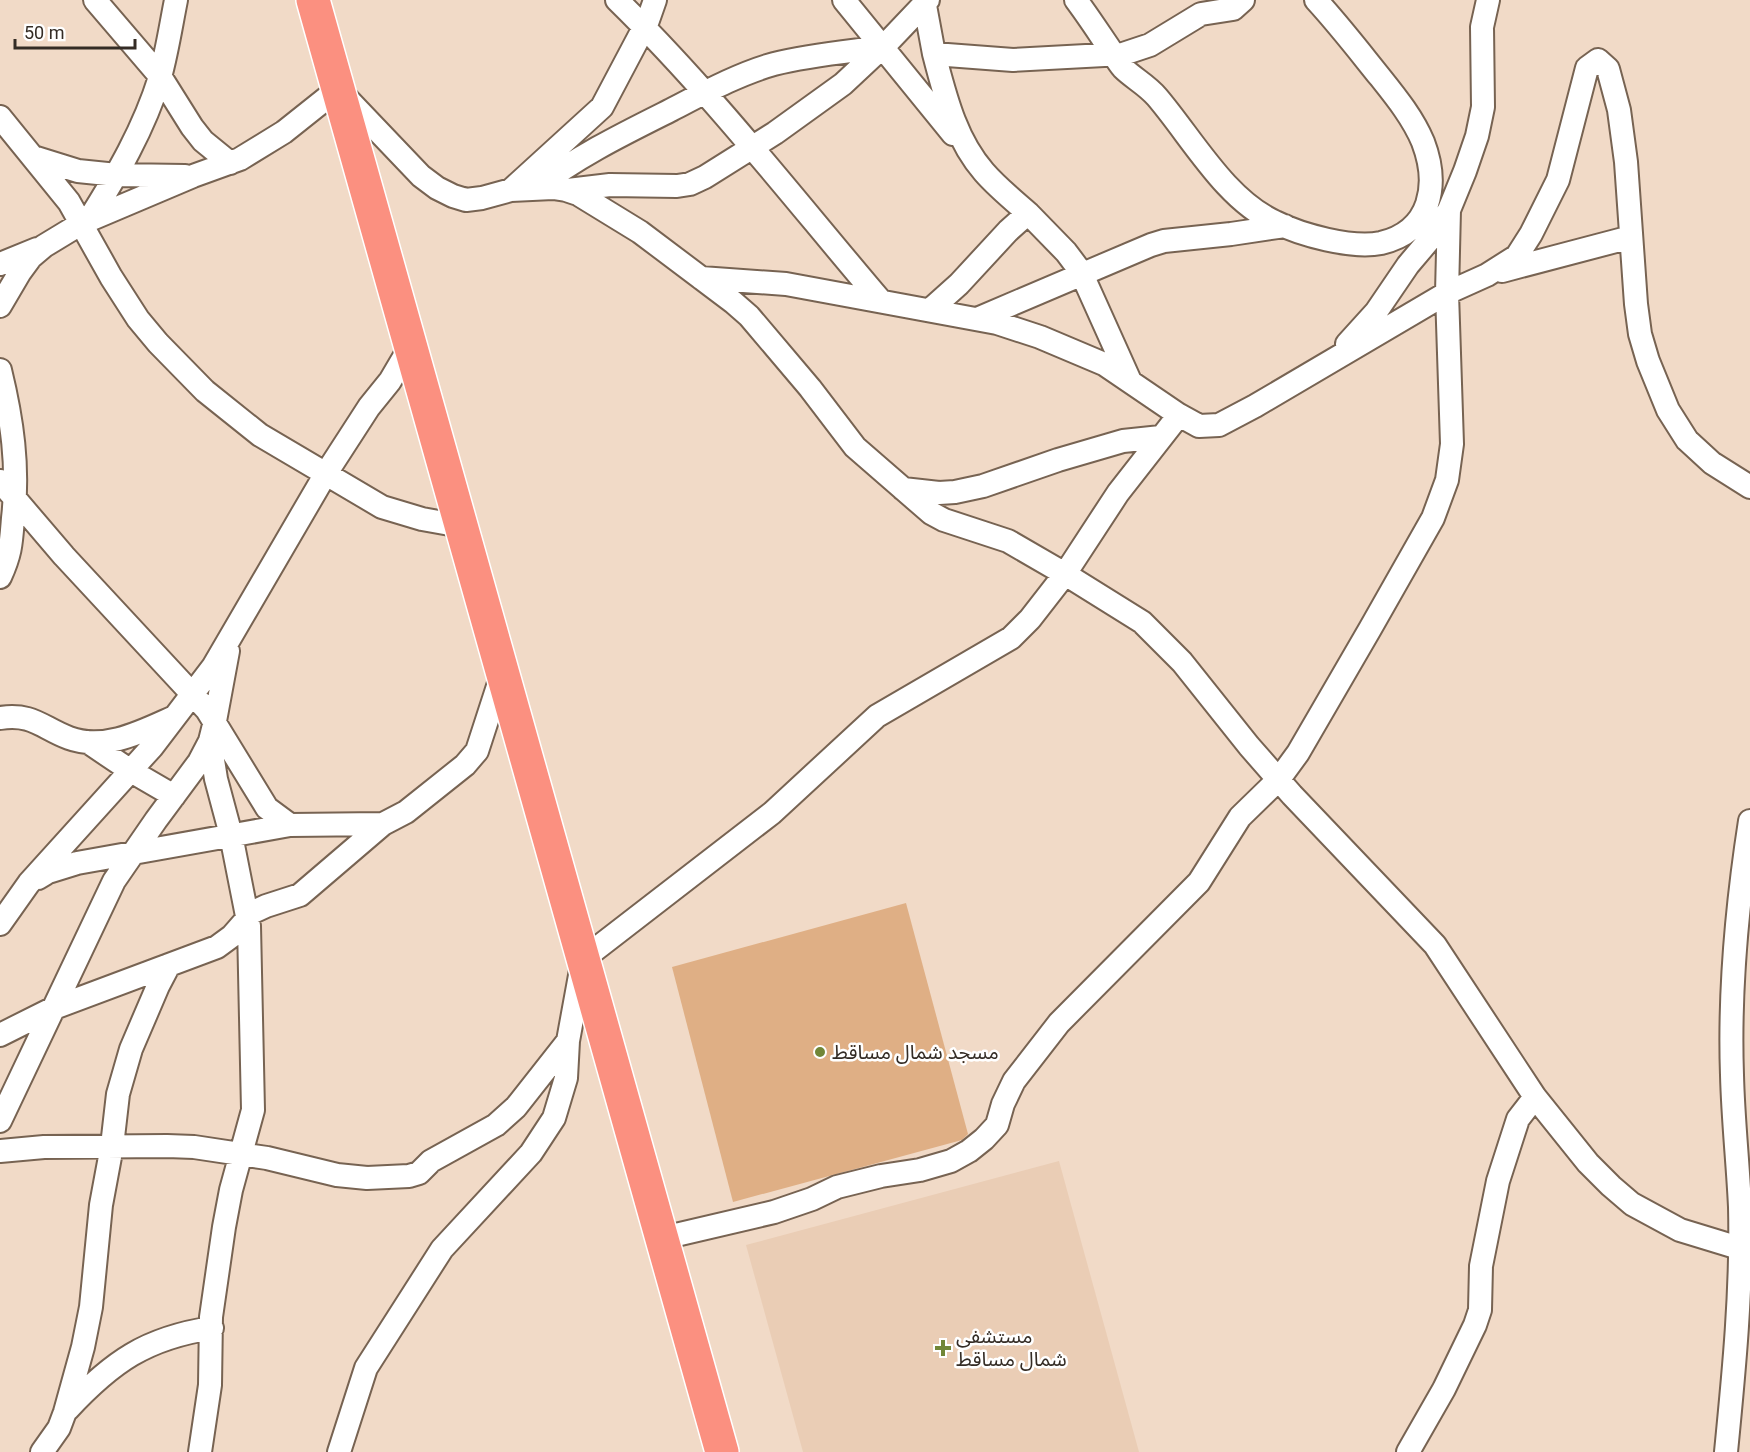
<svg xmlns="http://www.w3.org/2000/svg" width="1750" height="1452" font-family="Roboto,'Noto Sans Arabic',sans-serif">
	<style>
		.built { fill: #eacdb5 }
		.building { fill: #dfaf85 }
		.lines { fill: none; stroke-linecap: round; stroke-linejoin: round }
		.minor-casing { stroke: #776352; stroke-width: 26 }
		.highway-casing { stroke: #fff; stroke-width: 36 }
		.minor { stroke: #fff; stroke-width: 22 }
		.highway { stroke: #fb9080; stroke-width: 33 }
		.poi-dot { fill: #718637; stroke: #fff; stroke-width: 2 }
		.labels { text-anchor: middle; stroke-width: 5; stroke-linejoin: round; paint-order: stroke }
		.poi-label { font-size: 20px; fill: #342c25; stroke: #fff; text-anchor: start }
	</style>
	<rect width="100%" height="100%" fill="#f1dac7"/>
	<path class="built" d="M 1059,1161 L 1139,1452 L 803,1452 L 746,1245 Z"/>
	<path class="building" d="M 906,903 L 968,1134 L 962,1140 L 733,1202 L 672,967 Z"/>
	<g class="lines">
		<defs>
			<path id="minor" d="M 95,0 L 160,76 L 192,127 L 203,141 L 230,163
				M 617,0 C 712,93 794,199 880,300
				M 844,0 L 953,134
				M 924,0 L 934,54 L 1013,60 L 1123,54 L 1150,45 L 1201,14 L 1233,9 L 1243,0
				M 1076,0 C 1088,16 1099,33 1110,49 C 1114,55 1118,62 1123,68 C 1133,78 1147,85 1157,97 C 1192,138 1225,199 1275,222 C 1301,235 1352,249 1381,243 C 1432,231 1439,184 1423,142 C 1413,118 1396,97 1380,77 C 1359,51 1339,25 1316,0
				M 0,117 L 69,202 L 111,277 L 138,319 L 158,343 L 205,391 L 260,435 L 382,507 L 422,519 L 461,526
				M 33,157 L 78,171 L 117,175 L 185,176
				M 535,189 C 576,157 623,134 669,111 C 702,94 738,74 774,64 C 809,55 846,52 883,47
				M 511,190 L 602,107 L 648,20 L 655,0
				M 568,190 L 610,185 L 677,186 L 690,184 L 705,177 L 775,133 L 843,84 L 889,41 L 928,0
				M 1028,213 L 1066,252 L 1081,272 L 1130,381
				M 88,221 C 117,175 144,129 160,77 C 167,52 171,25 176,0
				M 0,264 L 37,249
				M 1502,271 L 1631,237
				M 701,278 L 786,284 L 997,323 L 1040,337 L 1104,364 L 1179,415 L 1199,426 L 1219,425 L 1255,406 L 1447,293 L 1487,275 L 1517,256 L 1531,234 L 1558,180 L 1587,68 L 1598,60 L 1608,69 L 1619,110 L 1626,162 L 1636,304 L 1640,334 L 1648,361 L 1668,410 L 1687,440 L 1712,463 L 1750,487
				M 0,306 L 20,272 L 31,257 L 44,246 L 82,223 L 193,176 L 240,159 L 284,132 L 338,89 L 421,176 L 437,188 L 453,196 L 466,200 L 482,198 L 511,190 L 553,188 L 566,190 L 578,194 L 640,232 L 733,302 L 749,316 L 810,388 L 855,447 L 931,513 L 944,520 L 1008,541 L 1065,574 L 1142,622 L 1182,662 L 1249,746 L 1292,795 L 1435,945 L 1535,1097 L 1588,1163 L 1611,1186 L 1632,1204 L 1680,1230 L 1739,1248
				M 930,310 L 959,284 L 1008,231 L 1028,213 C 1013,200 997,187 984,172 C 955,139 945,95 934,54
				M 977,319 L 1151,245 L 1164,241 L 1231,234 L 1285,226
				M 1347,344 L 1376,312 L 1408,265 L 1430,239 L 1449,210 L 1465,171 L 1477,136 L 1483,107 L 1482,27 L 1488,0
				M 0,370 C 12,419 19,467 13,518 C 11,543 11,553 0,577
				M 0,481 L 64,556 L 207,710 L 267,808 L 290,825
				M 903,489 L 939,493 L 955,492 L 983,486 L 1058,460 L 1123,441 L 1161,437
				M 0,718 C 33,713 42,728 69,738 C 104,751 141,732 172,718
				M 88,742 L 131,771 L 174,796
				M 38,878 L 48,872 L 77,863 L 290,825 L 383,824
				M 0,924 L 29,883 L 152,747 L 213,667 L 325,475 L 369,407 L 390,381 L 410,347
				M 0,1035 L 54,1008 L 217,947 L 232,936 L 253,912 L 266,906 L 300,895 L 383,824 L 406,812 L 465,765 L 477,751 L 502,674
				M 0,1121 L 114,881 L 156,820 L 199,762 L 210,741 L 215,721 L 228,651
				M 0,1151 L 44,1147 L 167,1146 L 194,1147 L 267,1158 L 337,1175 L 367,1178 L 409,1176 L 419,1173 L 431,1161 L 496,1125 L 516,1107 L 568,1041
				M 663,1238 L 774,1212 L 812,1199 L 837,1187 L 881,1176 L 920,1170 L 951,1161 L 969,1151 L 984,1139 L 997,1125 L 1003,1104 L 1014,1081 L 1059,1023 L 1199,882 L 1240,817 L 1279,779 L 1298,753 L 1370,629 L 1433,518 L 1447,480 L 1452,444 L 1447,293 L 1449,210
				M 68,1409 C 112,1362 146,1338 212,1328
				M 42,1452 L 59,1428 L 65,1412 L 83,1347 L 91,1307 L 101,1205 L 112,1146 L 118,1094 L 131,1049 L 158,986 L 169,965
				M 200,1452 L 210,1385 L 211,1317 L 224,1227 L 231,1190 L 253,1110 L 249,926 L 231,835 L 216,779 L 210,741
				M 339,1452 L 366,1368 L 442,1249 L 531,1153 L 554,1118 L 566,1078 L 568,1041 L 583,959 L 772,813 L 877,716 L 1011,638 L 1030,619 L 1065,574 L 1118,493 L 1179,415
				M 1408,1452 L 1444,1389 L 1475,1325 L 1480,1310 L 1481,1266 L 1498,1181 L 1518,1119 L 1535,1097
				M 1726,1452 C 1734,1371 1742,1289 1740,1207 C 1738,1163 1733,1119 1732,1075 C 1729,990 1737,905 1750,821"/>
			<path id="highway" d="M 313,0 L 722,1452"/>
		</defs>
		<use href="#minor" class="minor-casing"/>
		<use href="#highway" class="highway-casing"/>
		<use href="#minor" class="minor"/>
		<use href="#highway" class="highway"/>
	</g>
	<g class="poi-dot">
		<circle cx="820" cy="1052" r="6"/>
		<path d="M940 1339h6v6h6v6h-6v6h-6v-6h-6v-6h6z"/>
	</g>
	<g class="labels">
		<g class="poi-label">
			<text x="832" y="1059">مسجد شمال مساقط</text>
			<text x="956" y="1343">مستشفى<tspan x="956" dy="23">شمال مساقط</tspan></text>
		</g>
	</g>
	<path d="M15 39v9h120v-9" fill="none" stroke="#342c25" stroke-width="3"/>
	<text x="24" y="39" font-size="18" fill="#342c25" stroke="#ffffff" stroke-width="4.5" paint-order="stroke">50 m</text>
</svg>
